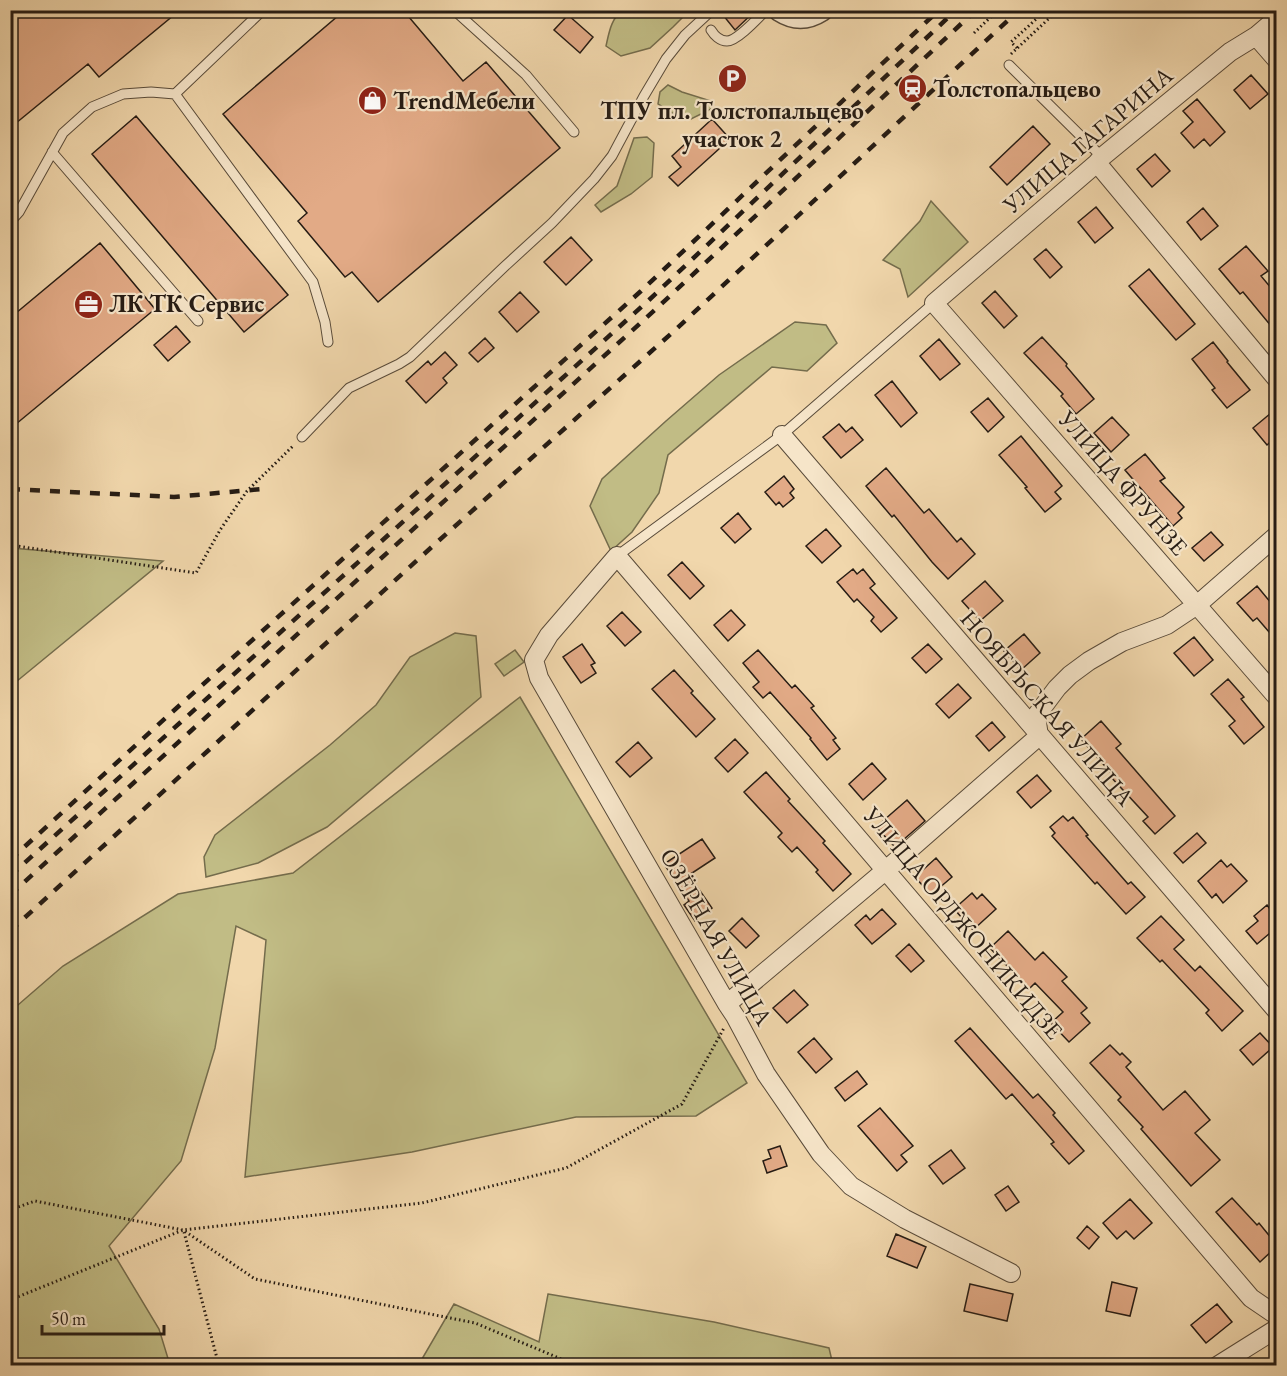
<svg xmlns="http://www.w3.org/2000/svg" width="1287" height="1376" font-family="'EB Garamond',serif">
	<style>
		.green { fill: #c1bc85; stroke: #746c4c; stroke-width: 1.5 }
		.building { fill: #e2aa86; stroke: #261c14; stroke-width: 1.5 }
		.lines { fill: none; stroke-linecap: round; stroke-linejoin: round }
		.service-casing { stroke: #594b3a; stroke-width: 11 }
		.minor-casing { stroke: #594b3a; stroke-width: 20 }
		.tertiary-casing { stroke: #594b3a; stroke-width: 25 }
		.path { stroke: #261c14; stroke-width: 3; stroke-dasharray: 1.5 3; stroke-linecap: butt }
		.service { stroke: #f6e5c9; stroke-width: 9 }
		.minor { stroke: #f6e5c9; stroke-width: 18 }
		.tertiary { stroke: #f6e5c9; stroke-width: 22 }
		.rail { stroke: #261c14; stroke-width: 4.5; stroke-dasharray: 10 10; stroke-linecap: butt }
		.labels { text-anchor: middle; stroke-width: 4.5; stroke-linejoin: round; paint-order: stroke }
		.poi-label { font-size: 24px; font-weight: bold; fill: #261c14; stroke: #f6e5c9; text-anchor: start }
		.street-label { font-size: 24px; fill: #261c14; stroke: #f6e5c9 }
	</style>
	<rect width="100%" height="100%" fill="#f1d7ac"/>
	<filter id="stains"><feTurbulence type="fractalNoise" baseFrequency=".00333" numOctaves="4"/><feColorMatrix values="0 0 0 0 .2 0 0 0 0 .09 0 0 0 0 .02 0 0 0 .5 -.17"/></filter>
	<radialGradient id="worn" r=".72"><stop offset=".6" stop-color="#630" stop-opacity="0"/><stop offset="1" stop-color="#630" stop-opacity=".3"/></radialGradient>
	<path class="green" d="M 624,10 L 638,11 L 646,15 L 662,11 L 689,11 L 673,27 L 650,48 L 621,56 L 606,46 C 609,33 611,17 624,10 Z
		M 668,85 L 682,92 L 711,101 L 713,108 L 691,119 L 672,113 L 658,104 L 660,92 Z
		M 647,137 L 654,143 L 652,177 L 631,194 L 601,212 L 595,205 L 617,186 L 634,138 Z
		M 931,201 L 968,242 L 908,297 L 900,269 L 883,260 L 920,221 Z
		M 795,322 L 826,325 L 837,343 L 807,371 L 772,367 L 668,455 L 659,493 L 632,532 L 611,551 L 590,506 L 602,479 L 666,421 L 719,375 Z
		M 11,548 L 163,561 L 11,686 Z
		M 455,633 L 476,636 L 481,697 L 327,827 L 258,863 L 206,877 L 204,857 L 215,835 L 330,745 L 376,705 L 410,657 Z
		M 515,650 L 524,662 L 504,676 L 495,664 Z
		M 520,697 L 747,1083 L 696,1116 L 576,1117 L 412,1152 L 245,1177 L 266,940 L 236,926 L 215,1048 L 181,1161 L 109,1246 L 159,1329 L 170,1365 L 11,1365 L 11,1011 L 63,966 L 178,894 L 293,873 Z
		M 548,1294 L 714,1322 L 829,1348 L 833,1365 L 423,1365 L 422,1359 L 454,1304 L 539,1342 Z"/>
	<path class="building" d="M 10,10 L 180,10 L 99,77 L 88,64 L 10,128 Z
		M 345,10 L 403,10 L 463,81 L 486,62 L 560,148 L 378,302 L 352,272 L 345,277 L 298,221 L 307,213 L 223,114 Z
		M 719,10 L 756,10 L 735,30 Z
		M 568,15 L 593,37 L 580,53 L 554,30 Z
		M 1251,75 L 1268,94 L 1250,109 L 1234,90 Z
		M 1197,99 L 1225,132 L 1210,146 L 1204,139 L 1194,148 L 1181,133 L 1193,122 L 1183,111 Z
		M 136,116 L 288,295 L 244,332 L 92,154 Z
		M 712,119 L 730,139 L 678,186 L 669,177 L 681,167 L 672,156 Z
		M 1033,126 L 1050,144 L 1007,185 L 990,167 Z
		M 1155,154 L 1170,171 L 1152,187 L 1137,169 Z
		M 1096,207 L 1113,228 L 1095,243 L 1078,222 Z
		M 1203,208 L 1218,226 L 1201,240 L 1187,222 Z
		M 571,237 L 592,260 L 566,285 L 544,262 Z
		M 100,243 L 155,309 L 10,429 L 10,318 Z
		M 1246,246 L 1268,271 L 1261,276 L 1276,294 L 1276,332 L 1243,292 L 1240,294 L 1219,269 Z
		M 1046,249 L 1062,267 L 1050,278 L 1034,259 Z
		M 1149,269 L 1195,324 L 1176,340 L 1129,286 Z
		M 995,291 L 1017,316 L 1004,328 L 982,303 Z
		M 520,292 L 539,312 L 517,332 L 499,312 Z
		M 176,326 L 190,342 L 168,361 L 154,345 Z
		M 1042,337 L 1067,364 L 1066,366 L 1094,399 L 1076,414 L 1061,396 L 1063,394 L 1024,353 Z
		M 485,338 L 494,348 L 478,362 L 469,353 Z
		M 939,339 L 960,364 L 940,380 L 920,356 Z
		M 1213,342 L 1228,361 L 1227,362 L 1250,390 L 1227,408 L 1212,390 L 1215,388 L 1192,359 Z
		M 445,352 L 457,365 L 443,378 L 447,383 L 426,403 L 406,381 L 428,361 L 431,365 Z
		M 892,381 L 917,413 L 901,427 L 875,395 Z
		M 988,398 L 1004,417 L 988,432 L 971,412 Z
		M 1271,413 L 1276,420 L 1276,437 L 1267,445 L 1253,428 Z
		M 1112,417 L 1129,435 L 1111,452 L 1094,433 Z
		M 839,424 L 846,432 L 852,427 L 863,440 L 841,458 L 823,437 Z
		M 1021,436 L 1062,486 L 1055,492 L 1061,499 L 1045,512 L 1025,488 L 1027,487 L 999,455 Z
		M 1145,454 L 1165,478 L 1160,481 L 1184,507 L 1178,513 L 1182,518 L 1173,526 L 1125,470 Z
		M 886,468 L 924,513 L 929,509 L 957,542 L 961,538 L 975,554 L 948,579 L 932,562 L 894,515 L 892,517 L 866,486 Z
		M 784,476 L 794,489 L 790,493 L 794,498 L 783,507 L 779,502 L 776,505 L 765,492 Z
		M 738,513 L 751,529 L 735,543 L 721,528 Z
		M 826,529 L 841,546 L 822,563 L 806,546 Z
		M 1211,532 L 1223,545 L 1204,561 L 1192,548 Z
		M 682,562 L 704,586 L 690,599 L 668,575 Z
		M 853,569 L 857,574 L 863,569 L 875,584 L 870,588 L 897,618 L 881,632 L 871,621 L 874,617 L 857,599 L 854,602 L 837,582 Z
		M 985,581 L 1003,601 L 980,621 L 962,601 Z
		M 1257,586 L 1276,609 L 1276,640 L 1257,618 L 1253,621 L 1237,603 Z
		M 731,610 L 745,625 L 728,641 L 714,625 Z
		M 622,612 L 641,632 L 625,646 L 607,626 Z
		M 1024,634 L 1040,653 L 1021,670 L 1004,651 Z
		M 1194,637 L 1213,660 L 1194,676 L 1174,653 Z
		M 582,644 L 595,663 L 591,665 L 596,673 L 581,683 L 563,657 Z
		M 928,644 L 942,659 L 926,673 L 912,658 Z
		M 758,650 L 792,688 L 795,685 L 814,706 L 811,708 L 836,738 L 833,740 L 840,749 L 827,760 L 810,739 L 811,738 L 770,692 L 763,698 L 753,687 L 759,682 L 743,663 Z
		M 674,670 L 693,691 L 691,693 L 715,719 L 696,737 L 652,689 Z
		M 1228,679 L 1244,697 L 1241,699 L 1264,727 L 1244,744 L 1229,726 L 1235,721 L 1211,694 Z
		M 958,684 L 971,698 L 949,718 L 936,704 Z
		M 1101,721 L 1121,744 L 1116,748 L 1175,816 L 1155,834 L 1143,821 L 1148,817 L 1110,776 L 1112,774 L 1081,739 Z
		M 992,722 L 1005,737 L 989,751 L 976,736 Z
		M 735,739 L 748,753 L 728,772 L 715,758 Z
		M 638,742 L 652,758 L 630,777 L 616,762 Z
		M 872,763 L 886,779 L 863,800 L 849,784 Z
		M 766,772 L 790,799 L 788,801 L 825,841 L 823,843 L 851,874 L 833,891 L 816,872 L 818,870 L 797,847 L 792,852 L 778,837 L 782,833 L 744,792 Z
		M 1037,775 L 1051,791 L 1031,808 L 1017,792 Z
		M 907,800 L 925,821 L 895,847 L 876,827 Z
		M 1063,816 L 1068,821 L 1073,817 L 1088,835 L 1086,836 L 1128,884 L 1131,882 L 1145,897 L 1126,914 L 1097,882 L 1095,884 L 1052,836 L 1055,833 L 1050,827 Z
		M 1197,833 L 1206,843 L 1183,863 L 1174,853 Z
		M 702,839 L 715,858 L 689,875 L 712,908 L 695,921 L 684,905 L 689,901 L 664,864 Z
		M 936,858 L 952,877 L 931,895 L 915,877 Z
		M 1221,860 L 1227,867 L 1231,864 L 1247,881 L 1223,903 L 1216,894 L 1212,898 L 1198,881 Z
		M 972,893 L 977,899 L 982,894 L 996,909 L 973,930 L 954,909 Z
		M 1267,905 L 1276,917 L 1276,928 L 1257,944 L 1246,931 L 1258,921 L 1254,916 Z
		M 882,909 L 896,924 L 872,944 L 855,925 L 866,915 L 870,920 Z
		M 1161,916 L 1184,940 L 1174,949 L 1195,971 L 1200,966 L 1243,1011 L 1222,1031 L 1206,1013 L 1209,1010 L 1162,960 L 1160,962 L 1137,938 Z
		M 742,918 L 759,936 L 746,948 L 729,931 Z
		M 1008,931 L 1035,960 L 1043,952 L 1067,977 L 1062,981 L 1087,1008 L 1081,1013 L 1090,1023 L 1069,1042 L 1051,1023 L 1063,1012 L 1035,983 L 1029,989 L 990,948 Z
		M 909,944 L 924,961 L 911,972 L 896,956 Z
		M 794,990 L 808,1005 L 787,1023 L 773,1008 Z
		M 970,1028 L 1033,1098 L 1038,1094 L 1055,1113 L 1053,1115 L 1084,1151 L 1069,1164 L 1051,1144 L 1054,1142 L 1012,1094 L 1006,1099 L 955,1041 Z
		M 1260,1033 L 1273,1047 L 1253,1065 L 1240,1050 Z
		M 814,1038 L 832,1059 L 816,1073 L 798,1052 Z
		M 1110,1045 L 1120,1055 L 1122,1053 L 1131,1062 L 1126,1067 L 1163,1110 L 1185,1091 L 1210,1120 L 1195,1133 L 1220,1160 L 1191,1186 L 1141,1129 L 1143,1127 L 1118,1100 L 1121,1097 L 1090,1063 Z
		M 857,1071 L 867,1084 L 845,1101 L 835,1088 Z
		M 880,1108 L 913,1146 L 901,1155 L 907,1162 L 897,1171 L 858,1126 Z
		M 780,1146 L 787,1166 L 767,1173 L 763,1161 L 771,1158 L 768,1150 Z
		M 951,1150 L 965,1168 L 943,1184 L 929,1166 Z
		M 1008,1186 L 1019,1202 L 1006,1211 L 995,1195 Z
		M 1232,1198 L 1257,1225 L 1259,1223 L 1276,1244 L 1276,1247 L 1260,1262 L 1216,1212 Z
		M 1130,1199 L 1152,1223 L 1134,1239 L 1126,1231 L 1117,1239 L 1103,1223 Z
		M 1087,1226 L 1099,1237 L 1089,1249 L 1077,1238 Z
		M 896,1234 L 926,1247 L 917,1268 L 887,1256 Z
		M 1112,1282 L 1137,1288 L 1130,1316 L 1106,1311 Z
		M 970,1284 L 1013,1294 L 1007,1321 L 964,1311 Z
		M 1217,1304 L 1232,1322 L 1206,1343 L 1191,1325 Z"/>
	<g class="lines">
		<defs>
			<path id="service" d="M 454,10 L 526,75 L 574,132
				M 711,30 C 714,35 720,41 727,41 C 737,41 758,18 766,10
				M 1009,65 L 1102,157
				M 175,94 L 263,10
				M 52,152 L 198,321
				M 10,222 L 19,212 L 63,133 L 92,107 L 123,94 L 151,92 L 175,94 L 313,282 L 325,322 L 328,342
				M 302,437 L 349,388 L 399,364 L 410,357 L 504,267 L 552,223 L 594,179 L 612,156 L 644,96 L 666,59 L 685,35 L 712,10
				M 617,556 L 782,435 L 934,303"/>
			<path id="minor" d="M 1276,19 L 1256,36 L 1230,52 L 1102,157 L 1097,163 L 934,303 L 1276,696
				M 1256,36 L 1276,59
				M 1097,163 L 1276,378
				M 782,435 L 1276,1010
				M 727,1004 L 886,870 L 1039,736 L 1036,716 L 1057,688 L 1070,675 L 1089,661 L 1122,642 L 1167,625 L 1197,605 L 1276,536
				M 1011,1273 L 905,1219 L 851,1186 L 821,1154 L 766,1074 L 735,1016 L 727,1004 L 539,678 L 534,660 L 549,635 L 617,556 L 1251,1298 L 1276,1315
				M 1217,1366 L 1276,1329"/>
			<path id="tertiary" d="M 780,10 C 794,19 807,19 821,10"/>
		</defs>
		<use href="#service" class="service-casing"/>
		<use href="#minor" class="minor-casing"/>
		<use href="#tertiary" class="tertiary-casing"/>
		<path class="path" d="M 974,33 L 998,10
			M 1017,48 L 1011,42 L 1044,12
			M 1011,54 L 1058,10
			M 10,545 L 196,573 L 220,530 L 247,491 L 293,446
			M 10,1210 L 35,1201 L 183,1230 L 255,1279 L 475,1323 L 578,1366
			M 184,1232 L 219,1366
			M 10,1300 L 183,1230 L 422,1203 L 566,1168 L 682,1104 L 724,1028"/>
		<use href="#service" class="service"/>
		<use href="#minor" class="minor"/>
		<use href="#tertiary" class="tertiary"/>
		<path class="rail" d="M 10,489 L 174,497 L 262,489
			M 10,860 L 170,714 L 641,291 L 939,10
			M 10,876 L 649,300 L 956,10
			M 10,895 L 657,308 L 976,10
			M 10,931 L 435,544 L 673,332 L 1019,10"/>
	</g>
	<defs>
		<symbol id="parking-disc" viewBox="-11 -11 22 22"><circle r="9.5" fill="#8f2418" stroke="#f6e5c9"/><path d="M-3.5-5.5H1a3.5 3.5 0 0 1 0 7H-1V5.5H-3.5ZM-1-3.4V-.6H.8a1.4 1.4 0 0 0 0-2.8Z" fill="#fff"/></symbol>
		<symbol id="station-disc" viewBox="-11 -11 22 22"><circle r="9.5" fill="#8f2418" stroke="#f6e5c9"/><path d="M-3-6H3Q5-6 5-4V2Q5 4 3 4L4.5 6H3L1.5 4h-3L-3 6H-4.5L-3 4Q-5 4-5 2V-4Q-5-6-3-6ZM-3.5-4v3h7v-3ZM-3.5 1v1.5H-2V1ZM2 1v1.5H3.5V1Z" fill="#fff"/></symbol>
		<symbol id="shop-disc" viewBox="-11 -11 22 22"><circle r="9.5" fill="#8f2418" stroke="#f6e5c9"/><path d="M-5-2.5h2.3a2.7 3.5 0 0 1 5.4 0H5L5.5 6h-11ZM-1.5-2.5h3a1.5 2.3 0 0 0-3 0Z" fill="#fff"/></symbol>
		<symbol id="office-disc" viewBox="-11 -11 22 22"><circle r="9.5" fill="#8f2418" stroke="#f6e5c9"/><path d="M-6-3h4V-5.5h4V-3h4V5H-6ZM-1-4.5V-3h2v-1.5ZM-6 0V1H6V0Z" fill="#fff"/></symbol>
	</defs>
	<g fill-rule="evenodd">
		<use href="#parking-disc" x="716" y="62" width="33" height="33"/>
		<use href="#station-disc" x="896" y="72" width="33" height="33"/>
		<use href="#shop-disc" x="356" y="84" width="33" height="33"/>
		<use href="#office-disc" x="72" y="288" width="33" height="33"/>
	</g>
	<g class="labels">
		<g class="poi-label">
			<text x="933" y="97">Толстопальцево</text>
			<text x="393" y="109">TrendМебели</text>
			<text x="732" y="119" text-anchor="middle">ТПУ пл. Толстопальцево<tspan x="732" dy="28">участок 2</tspan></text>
			<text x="109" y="312">ЛК ТК Сервис</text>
		</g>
		<g class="street-label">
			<text transform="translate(1088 140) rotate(-40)" y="8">УЛИЦА ГАГАРИНА</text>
			<text transform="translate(1123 483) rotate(49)" y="8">УЛИЦА ФРУНЗЕ</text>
			<text transform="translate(1047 708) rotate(49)" y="8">НОЯБРЬСКАЯ УЛИЦА</text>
			<text transform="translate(963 923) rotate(50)" y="8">УЛИЦА ОРДЖОНИКИДЗЕ</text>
			<text transform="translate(716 937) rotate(60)" y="8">ОЗЁРНАЯ УЛИЦА</text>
		</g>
	</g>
	<rect width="1287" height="1376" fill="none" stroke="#f1d7ac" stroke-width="36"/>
	<rect x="12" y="12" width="1263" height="1352" fill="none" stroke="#261c14" stroke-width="3"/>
	<rect x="18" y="18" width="1251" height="1340" fill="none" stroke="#261c14" stroke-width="1.5"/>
	<path d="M42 1325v9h122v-9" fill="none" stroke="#261c14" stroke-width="3"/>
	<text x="51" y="1325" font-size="18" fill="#261c14" stroke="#f6e5c9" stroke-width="4.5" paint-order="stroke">50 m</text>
	<rect width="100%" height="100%" filter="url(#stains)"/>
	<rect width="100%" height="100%" fill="url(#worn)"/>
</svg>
